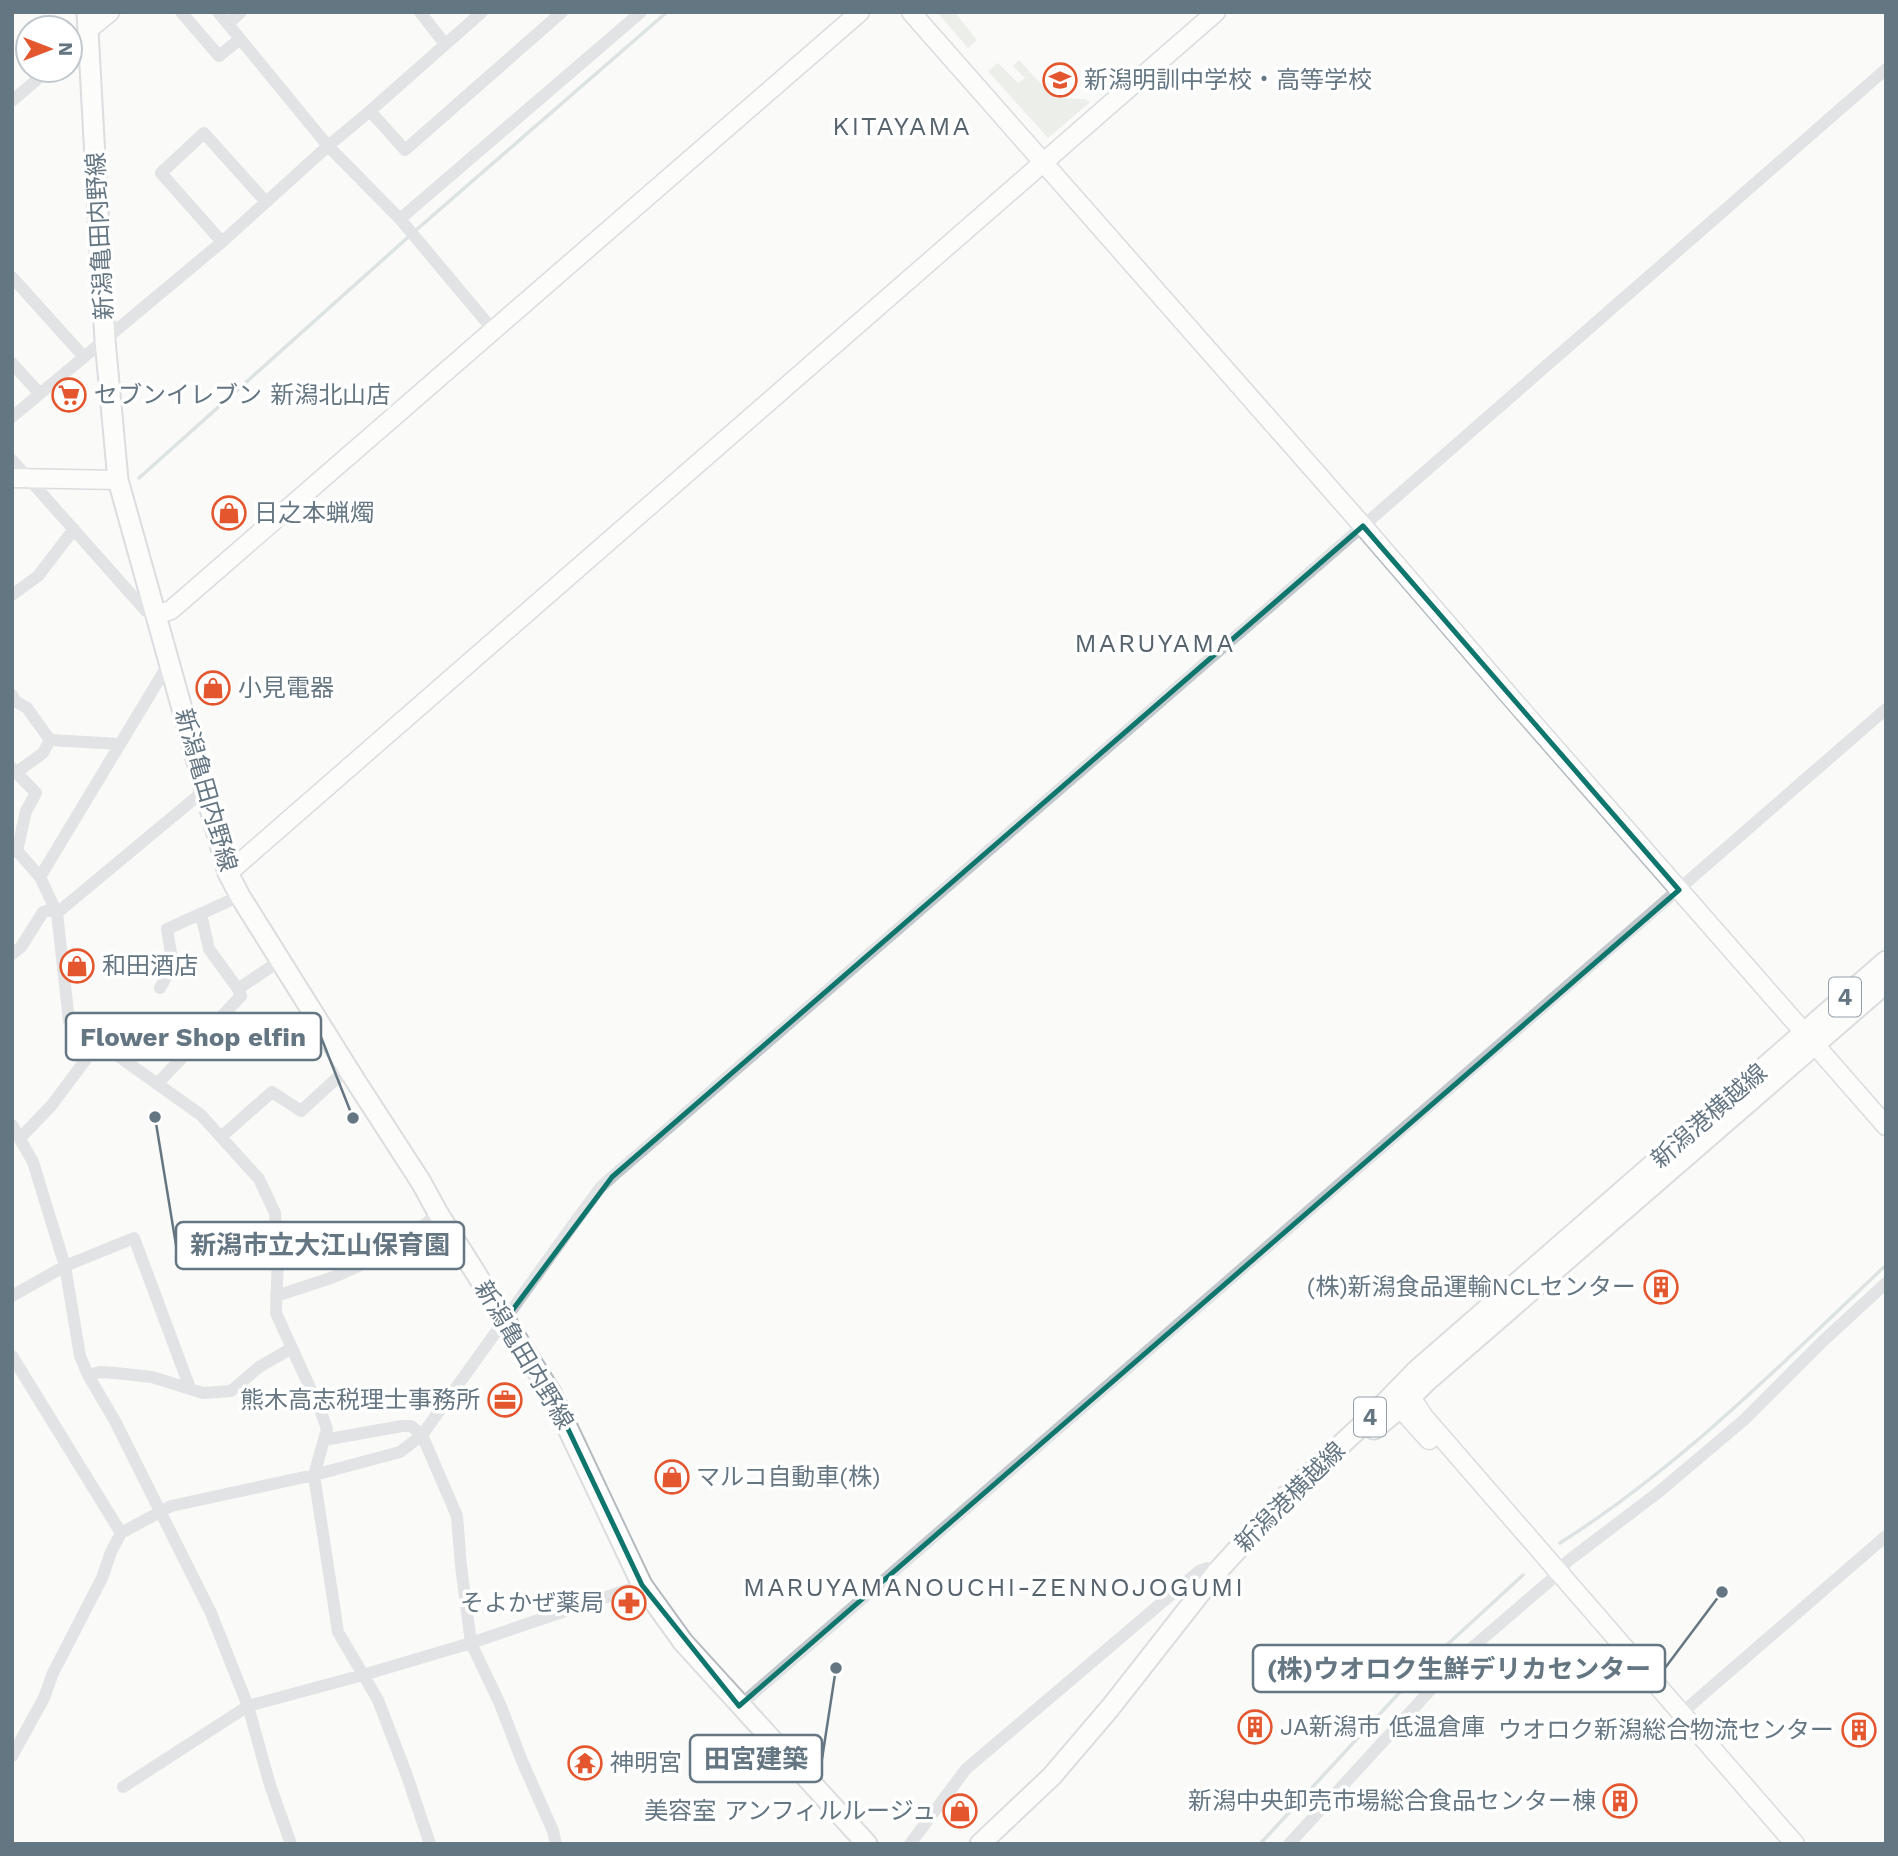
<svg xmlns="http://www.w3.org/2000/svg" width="1898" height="1856" font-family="'Work Sans','Noto Sans JP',sans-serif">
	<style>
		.green { fill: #dadfd7 }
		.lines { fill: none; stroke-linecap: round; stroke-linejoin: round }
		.stream { stroke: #bbc7cb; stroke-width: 3.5 }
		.secondary-casing { stroke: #b3babf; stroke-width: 21 }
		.primary-casing { stroke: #b5babe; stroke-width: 23 }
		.street { stroke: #c3c8cc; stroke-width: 12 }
		.secondary { stroke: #fff; stroke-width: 18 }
		.primary { stroke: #fff; stroke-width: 19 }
		.marked { fill: none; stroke: #0f766e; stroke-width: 5; stroke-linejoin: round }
		.labels { text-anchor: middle; stroke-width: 7; stroke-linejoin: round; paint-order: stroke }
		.shield { fill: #fff; stroke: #939fa8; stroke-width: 2 }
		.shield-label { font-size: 23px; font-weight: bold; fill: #657683 }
		.poi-label { font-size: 24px; fill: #657683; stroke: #fff; text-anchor: start }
		.street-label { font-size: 24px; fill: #657683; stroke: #fff }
		.neighbourhood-label { font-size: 26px; letter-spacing: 2px; fill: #57646e; stroke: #fff }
		.leader { fill: none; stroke: #657683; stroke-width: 2.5 }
		.callout-dot { fill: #657683; stroke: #fff; stroke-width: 2.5 }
		.callout { fill: #fff; stroke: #657683; stroke-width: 2.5 }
		.callout-label { font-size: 26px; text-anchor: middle; font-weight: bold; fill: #657683 }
	</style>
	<rect width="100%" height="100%" fill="#fafaf8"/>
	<path class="green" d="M 937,12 L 958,12 L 956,14 L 977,40 L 968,48 Z
		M 1019,60 L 1054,98 L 1084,99 L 1090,102 L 1048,138 L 988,71 L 998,63 L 1018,83 L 1025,78 L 1013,66 Z"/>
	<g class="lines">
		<path class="stream" d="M 139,478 L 415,231 L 667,12
			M 1560,1543 C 1681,1466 1783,1363 1886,1265
			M 1260,1844 L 1424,1666 L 1523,1575"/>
		<defs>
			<path id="secondary" d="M 911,12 L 1363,526 L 1520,708 L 1886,1126
				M 89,29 L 110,12
				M 12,478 L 118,480
				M 156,615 L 171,610 L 860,12
				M 228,873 L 1216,12
				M 1403,1385 L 1424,1417 L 1795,1844
				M 1391,1398 L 1429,1440"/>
			<path id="primary" d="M 87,12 L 105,340 L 118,480 L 228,873 L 240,896 L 355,1080 L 421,1182 L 438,1213 L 551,1393 L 642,1585 L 683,1642 L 867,1844
				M 1374,1429 L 1400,1408 L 1427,1381 L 1886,983
				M 980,1844 L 1052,1776 L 1110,1708 L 1216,1573 L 1286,1496 L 1375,1413 L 1417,1370 L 1886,961"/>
		</defs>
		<use href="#secondary" class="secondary-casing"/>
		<use href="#primary" class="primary-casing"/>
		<path class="street" d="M 181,12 L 219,56 L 240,39
			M 218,12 L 328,146 L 400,219 L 493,330
			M 420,12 L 445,44
			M 228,24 L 241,12
			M 70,49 L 89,30
			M 12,101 L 48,70
			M 370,111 L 405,150 L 562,12
			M 400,219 L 641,12
			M 222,242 L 161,173 L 204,133 L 266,202
			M 12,277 L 84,357
			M 12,363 L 39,393
			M 12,417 L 222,242 L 328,146 L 370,111 L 482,12
			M 12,460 L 146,611 L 156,614
			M 12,595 L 38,576 L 74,529
			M 12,695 L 15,701 L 27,708 L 50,740 L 43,753 L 17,772
			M 50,740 L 120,744
			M 12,768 L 36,793 L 26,811 L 17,851
			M 12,845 L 40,877 L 57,913 L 69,1021 L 201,1115 L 259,1179 L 275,1213 L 278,1254 L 276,1313 L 321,1412 L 327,1429 L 314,1475 L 338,1632 L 378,1700 L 406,1773 L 430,1844
			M 40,877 L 169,663
			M 12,954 L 21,947 L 43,912 L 50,910 L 57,913 L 206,789
			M 160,988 L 173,965 L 167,929 L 240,896
			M 238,989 L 281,960
			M 157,1084 L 241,996 L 238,989 L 209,949 L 201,914
			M 12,1125 L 33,1162 L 65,1266 L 80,1356 L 88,1375 L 115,1421 L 211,1613 L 248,1706 L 270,1785 L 291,1844
			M 221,1137 L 272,1092 L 301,1111 L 348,1068
			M 20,1138 L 51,1106 L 99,1042
			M 12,1296 L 65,1266 L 134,1238 L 190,1388
			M 276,1296 L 334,1277 L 398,1248 L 438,1213
			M 12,1356 L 121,1533
			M 88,1375 L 100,1372 L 115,1373 L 152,1377 L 203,1393 L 231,1391 L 259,1367 L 292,1348
			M 324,1440 L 402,1426 L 411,1426 L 422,1435 L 457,1516 L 461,1566 L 471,1643 L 500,1704 L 522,1761 L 553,1831 L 556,1844
			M 739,1706 L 1886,709
			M 1683,1714 L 1692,1704 L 1886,1536
			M 12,1756 L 44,1698 L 53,1673 L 102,1578 L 111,1552 L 121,1533 L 171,1506 L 314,1475 L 400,1452 L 422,1435 L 575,1222 L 600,1188 L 612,1177 L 1363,526 L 1886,69
			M 123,1787 L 248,1706 L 363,1675 L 471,1643 L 642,1585
			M 910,1844 L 966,1769 L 1199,1571 L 1207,1568 L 1216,1573
			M 1289,1844 L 1459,1659 L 1552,1579 L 1568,1561 L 1660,1491 L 1745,1419 L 1823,1341 L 1886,1283"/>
		<use href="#secondary" class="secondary"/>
		<use href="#primary" class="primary"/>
	</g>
	<path d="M0 0H1898V1856H0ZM 1363,526 L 1679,890 L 739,1706 L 642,1585 L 551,1393 L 505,1320 L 612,1177 Z" fill="#fafaf8" fill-opacity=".55" fill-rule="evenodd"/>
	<path class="marked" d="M 1363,526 L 1679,890 L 739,1706 L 642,1585 L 551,1393 L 505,1320 L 612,1177 Z"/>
	<defs>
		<symbol id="school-ring" viewBox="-11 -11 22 22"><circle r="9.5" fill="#fff" stroke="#e4572e" stroke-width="1.5"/><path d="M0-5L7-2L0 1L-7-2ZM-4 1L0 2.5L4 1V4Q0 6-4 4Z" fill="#e4572e"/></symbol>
		<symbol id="supermarket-ring" viewBox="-11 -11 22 22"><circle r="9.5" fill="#fff" stroke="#e4572e" stroke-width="1.5"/><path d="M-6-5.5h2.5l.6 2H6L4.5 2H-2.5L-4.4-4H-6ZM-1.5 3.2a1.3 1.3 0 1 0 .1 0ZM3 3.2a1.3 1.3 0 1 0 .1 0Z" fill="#e4572e"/></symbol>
		<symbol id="shop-ring" viewBox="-11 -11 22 22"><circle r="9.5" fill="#fff" stroke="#e4572e" stroke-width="1.5"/><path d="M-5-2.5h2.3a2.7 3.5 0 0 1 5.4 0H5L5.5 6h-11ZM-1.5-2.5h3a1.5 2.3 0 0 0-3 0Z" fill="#e4572e"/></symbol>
		<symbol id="building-ring" viewBox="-11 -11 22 22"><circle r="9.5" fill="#fff" stroke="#e4572e" stroke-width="1.5"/><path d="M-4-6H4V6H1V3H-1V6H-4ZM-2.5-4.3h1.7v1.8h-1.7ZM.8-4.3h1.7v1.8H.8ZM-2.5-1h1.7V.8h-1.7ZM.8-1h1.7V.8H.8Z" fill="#e4572e"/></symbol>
		<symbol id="office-ring" viewBox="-11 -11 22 22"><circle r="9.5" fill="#fff" stroke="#e4572e" stroke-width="1.5"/><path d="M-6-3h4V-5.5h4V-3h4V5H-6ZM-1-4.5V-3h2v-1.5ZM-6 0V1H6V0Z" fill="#e4572e"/></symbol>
		<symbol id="pharmacy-ring" viewBox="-11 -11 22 22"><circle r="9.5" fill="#fff" stroke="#e4572e" stroke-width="1.5"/><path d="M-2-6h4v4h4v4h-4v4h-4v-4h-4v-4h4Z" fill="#e4572e"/></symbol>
		<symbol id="temple-ring" viewBox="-11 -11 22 22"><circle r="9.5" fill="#fff" stroke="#e4572e" stroke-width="1.5"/><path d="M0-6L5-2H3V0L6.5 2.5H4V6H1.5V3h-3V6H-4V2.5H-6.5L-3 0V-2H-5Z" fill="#e4572e"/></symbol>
	</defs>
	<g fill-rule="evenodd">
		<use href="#school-ring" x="1041" y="61" width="38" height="38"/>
		<use href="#supermarket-ring" x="50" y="376" width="38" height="38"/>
		<use href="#shop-ring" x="210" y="494" width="38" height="38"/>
		<use href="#shop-ring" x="194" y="669" width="38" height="38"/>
		<use href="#shop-ring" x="58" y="947" width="38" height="38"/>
		<use href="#building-ring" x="1642" y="1268" width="38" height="38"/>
		<use href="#office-ring" x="486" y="1381" width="38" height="38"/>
		<use href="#shop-ring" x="653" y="1458" width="38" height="38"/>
		<use href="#pharmacy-ring" x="610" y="1584" width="38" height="38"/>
		<use href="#building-ring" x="1236" y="1708" width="38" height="38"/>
		<use href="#building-ring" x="1840" y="1711" width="38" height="38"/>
		<use href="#temple-ring" x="566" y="1744" width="38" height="38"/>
		<use href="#building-ring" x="1601" y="1782" width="38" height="38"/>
		<use href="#shop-ring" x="941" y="1792" width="38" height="38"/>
	</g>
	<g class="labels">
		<g class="shield">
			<rect x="1829" y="977.5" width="32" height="39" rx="5"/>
			<rect x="1354" y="1397.5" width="32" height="39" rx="5"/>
		</g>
		<g class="shield-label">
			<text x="1845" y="1005">4</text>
			<text x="1370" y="1425">4</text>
		</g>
		<g class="poi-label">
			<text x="1084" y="88">新潟明訓中学校・高等学校</text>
			<text x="94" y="403">セブンイレブン 新潟北山店</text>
			<text x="254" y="521">日之本蝋燭</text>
			<text x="238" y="696">小見電器</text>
			<text x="102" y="974">和田酒店</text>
			<text x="1636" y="1295" text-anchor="end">(株)新潟食品運輸NCLセンター</text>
			<text x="480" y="1408" text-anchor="end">熊木高志税理士事務所</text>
			<text x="696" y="1485">マルコ自動車(株)</text>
			<text x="604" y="1611" text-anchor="end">そよかぜ薬局</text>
			<text x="1280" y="1735">JA新潟市 低温倉庫</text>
			<text x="1834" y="1738" text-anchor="end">ウオロク新潟総合物流センター</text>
			<text x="610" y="1771">神明宮</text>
			<text x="1596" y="1809" text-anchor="end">新潟中央卸売市場総合食品センター棟</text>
			<text x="936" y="1819" text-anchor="end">美容室 アンフィルルージュ</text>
		</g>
		<g class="street-label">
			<text transform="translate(100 236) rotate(-93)" y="8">新潟亀田内野線</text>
			<text transform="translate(206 790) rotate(74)" y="8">新潟亀田内野線</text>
			<text transform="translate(1709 1116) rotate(-41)" y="8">新潟港横越線</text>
			<text transform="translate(524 1355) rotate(59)" y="8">新潟亀田内野線</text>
			<text transform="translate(1290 1497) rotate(-45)" y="8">新潟港横越線</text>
		</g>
		<g class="neighbourhood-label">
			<text x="902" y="135">KITAYAMA</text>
			<text x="1155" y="652">MARUYAMA</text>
			<text x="994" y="1596">MARUYAMANOUCHI-ZENNOJOGUMI</text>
		</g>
	</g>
	<path class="leader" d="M353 1118L321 1037M155 1117L176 1245M1722 1592L1665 1668M836 1668L822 1759"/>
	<g class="callout-dot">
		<circle cx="353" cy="1118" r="7"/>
		<circle cx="155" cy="1117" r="7"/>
		<circle cx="1722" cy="1592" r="7"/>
		<circle cx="836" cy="1668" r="7"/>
	</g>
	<g class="callout">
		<rect x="66" y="1013" width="255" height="47" rx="7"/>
		<rect x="176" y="1222" width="288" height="47" rx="7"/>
		<rect x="1253" y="1645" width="412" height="47" rx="7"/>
		<rect x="690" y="1735" width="132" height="47" rx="7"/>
	</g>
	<g class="callout-label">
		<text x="193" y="1046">Flower Shop elfin</text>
		<text x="320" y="1254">新潟市立大江山保育園</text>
		<text x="1459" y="1678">(株)ウオロク生鮮デリカセンター</text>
		<text x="756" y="1768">田宮建築</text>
	</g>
	<rect width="1898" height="1856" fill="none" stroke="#657683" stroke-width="28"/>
	<g transform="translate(49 49) rotate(90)"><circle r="33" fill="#ffffff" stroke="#c1c8cd" stroke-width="2"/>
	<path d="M0-5L12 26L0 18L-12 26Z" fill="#e4572e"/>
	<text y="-10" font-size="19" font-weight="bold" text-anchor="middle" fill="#657683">N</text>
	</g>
</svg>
